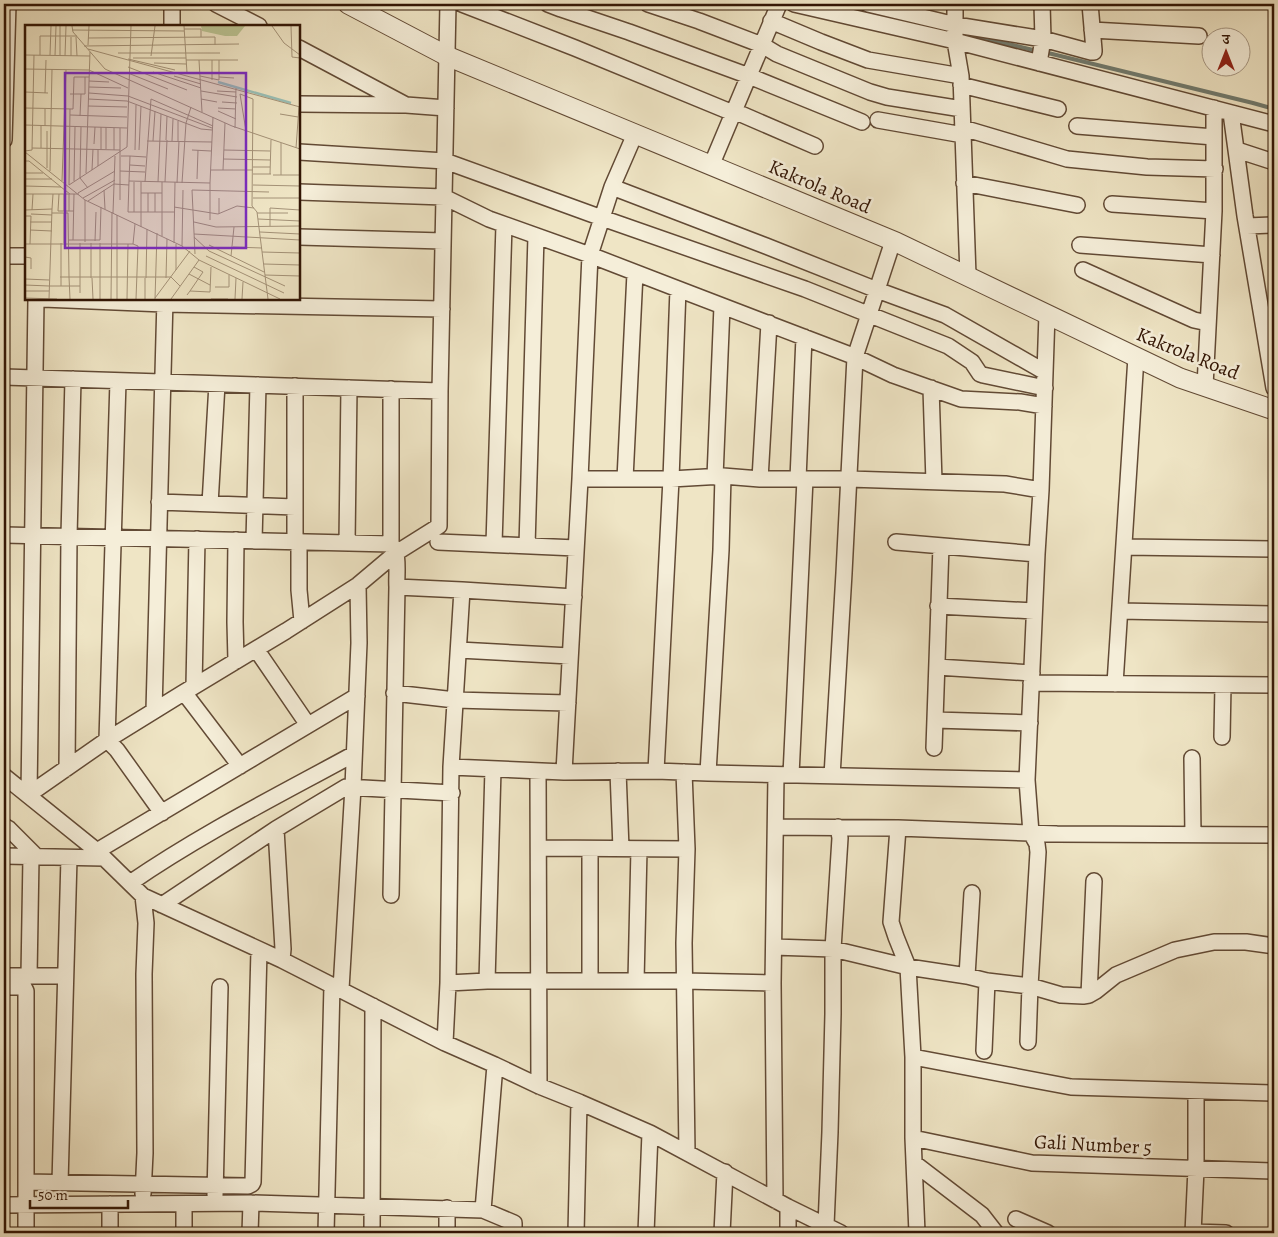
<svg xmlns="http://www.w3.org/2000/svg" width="1278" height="1237" font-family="Alegreya,'Noto Serif Devanagari',serif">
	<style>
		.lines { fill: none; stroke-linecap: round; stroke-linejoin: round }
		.stream { stroke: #717b6f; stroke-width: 4 }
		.minor-casing { stroke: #624a35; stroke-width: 18 }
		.tertiary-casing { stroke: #624a35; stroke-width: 21 }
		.minor { stroke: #f5eed9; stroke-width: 15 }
		.tertiary { stroke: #f5eed9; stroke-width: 19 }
		.labels { text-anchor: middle; stroke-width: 5; stroke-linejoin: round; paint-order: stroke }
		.street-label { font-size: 20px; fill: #331605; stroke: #f5eed9 }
		.inset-river { fill: none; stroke: #9abfb5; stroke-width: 2.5 }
		.inset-road { fill: none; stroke: #a49278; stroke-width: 1 }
		.view { fill: #7b2cbf; fill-opacity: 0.15; stroke: #7b2cbf; stroke-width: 2.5 }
		.inset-edge { fill: none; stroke: #331605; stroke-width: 2.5 }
	</style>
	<rect width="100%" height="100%" fill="#efe5c5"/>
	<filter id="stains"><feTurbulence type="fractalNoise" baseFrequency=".004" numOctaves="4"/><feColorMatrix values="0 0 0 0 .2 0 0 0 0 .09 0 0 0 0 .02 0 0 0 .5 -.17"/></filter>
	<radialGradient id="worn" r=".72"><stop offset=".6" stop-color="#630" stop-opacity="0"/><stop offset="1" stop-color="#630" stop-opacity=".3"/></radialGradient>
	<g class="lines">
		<path class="stream" d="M 842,4 L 867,10
			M 968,34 L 1037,51
			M 1044,52 L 1253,103 L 1274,109"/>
		<defs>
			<path id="minor" d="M 216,4 L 259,26
				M 462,4 L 575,48 L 733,113
				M 548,4 L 561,9 L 629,32 L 749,76 L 862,122
				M 648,4 L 699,21 L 762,45 L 777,54 L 870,92 L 887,97 L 962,109
				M 794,4 L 955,41 L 1274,124
				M 868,4 L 956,25 L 1043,39 L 1091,52 L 1094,52 L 1094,50 L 1090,4
				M 955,4 L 955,41 L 961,76 L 968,276
				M 771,21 L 821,42 L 868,60 L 961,76
				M 172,26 L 172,4
				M 1092,30 L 1199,36
				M 299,48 L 406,105 L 446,108
				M 1039,63 L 1043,39 L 1042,4
				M 961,85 L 1058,109
				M 299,104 L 402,105
				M 734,111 L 815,146
				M 1231,113 L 1245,216 L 1274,388
				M 878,120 L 963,135
				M 1077,126 L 1214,137
				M 963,128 L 1067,159 L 1147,167 L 1215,169
				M 4,140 L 8,4
				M 1237,150 L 1274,162
				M 299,152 L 445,161 L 602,218 L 805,289 L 948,346 L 972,362 L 980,374 L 983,375 L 1045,388
				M 711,166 L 779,4
				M 964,183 L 1077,205
				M 612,187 L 635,134
				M 299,192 L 444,197 L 489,219 L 590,255 L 678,289 L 853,356 L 893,375 L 961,399 L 1020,402 L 1044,406
				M 1112,204 L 1214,211
				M 1247,226 L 1274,225
				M 299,237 L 443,241
				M 1080,245 L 1212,255
				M 4,256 L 26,256
				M 1083,270 L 1194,320 L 1208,323
				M 43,299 L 164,304 L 442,309
				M 4,377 L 440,391
				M 118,381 L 107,740 L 117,750 L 162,813
				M 1205,386 L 1214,211 L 1214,108
				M 931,388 L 934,482
				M 391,389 L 391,544
				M 715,477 L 722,306
				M 580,479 L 671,479 L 723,476 L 760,479 L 849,479 L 1005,484 L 1041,490
				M 625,479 L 635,273
				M 760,479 L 769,323
				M 798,479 L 804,337
				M 159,502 L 295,507
				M 210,504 L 217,384
				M 4,535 L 391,544 C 400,553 396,575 397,587 L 391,895
				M 236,540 L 235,622 L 236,661
				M 254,541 L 258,385
				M 295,542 L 295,386
				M 299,542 L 299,590 L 302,621
				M 438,542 L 576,548
				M 896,542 L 1037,554
				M 347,543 L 349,388
				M 494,544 L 504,225
				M 527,546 L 536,236
				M 1125,547 L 1274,549
				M 397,587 L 462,590 L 451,767
				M 462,590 L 574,597
				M 938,606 L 1034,611
				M 1120,611 L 1274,614
				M 256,649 L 308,725
				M 459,650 L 570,656
				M 937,667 L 1032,673
				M 1031,683 L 1274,685
				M 1115,684 L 1136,357
				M 194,686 L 197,539
				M 183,693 L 189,699 L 240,766
				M 394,693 L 455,700 L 568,703
				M 154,711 L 165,299
				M 935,720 L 1030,723
				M 1222,737 L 1223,685
				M 934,748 L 941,546
				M 1192,758 L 1193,835
				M 67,768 L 69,536 L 73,379
				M 538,771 L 539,1086
				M 618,771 L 621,849
				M 656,771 L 671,479 L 678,289
				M 564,772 L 580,479 L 590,255 L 612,187 L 766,246 L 877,290 L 945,315 L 1045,372
				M 684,772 L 687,849 L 684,943 L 687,1152
				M 708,773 L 721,550 L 723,476
				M 791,775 L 805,479
				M 4,776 L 97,851 L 143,896 L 282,960 L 445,1043 L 495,1065 L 539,1086 L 579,1102 L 650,1133 L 788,1207 L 841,1233
				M 832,776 L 844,573 L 855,357 L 893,241
				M 1027,780 L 1037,554 L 1041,490 L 1047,314
				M 29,794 L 36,299
				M 28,795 L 107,740 L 183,693 L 286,631 L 358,585 L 396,553 L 439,526 L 440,391 L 448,4
				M 4,826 L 9,829 L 37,857
				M 776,827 L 898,828
				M 276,829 L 283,949 L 282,960
				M 539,848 L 687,849
				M 590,849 L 590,981
				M 97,851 L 357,696
				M 4,856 L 104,858
				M 130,883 C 201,834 279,795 354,754
				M 143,896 L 146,923 L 144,974 L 145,1153 L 143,1194
				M 162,905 L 276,829 L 346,787 L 452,793
				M 774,947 L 833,949 L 908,967 L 967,976 L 987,981 L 1030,986 L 1061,995 L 1083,996 L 1089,995 L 1096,991 L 1116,975 L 1175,950 L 1214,942 L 1246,942 L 1274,946
				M 4,976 L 65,976
				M 29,976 L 31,857
				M 967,976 L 972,893
				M 487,981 L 493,769
				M 636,981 L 639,849
				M 773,983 L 684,981 L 487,981 L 448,983 L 451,767 L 564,772 L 656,771 L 708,773 L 1027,780 L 1031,833 L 1037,844 L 1038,852 L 1030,986 L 1028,1042
				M 4,987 L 24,987 L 26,991 L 26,1233
				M 341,989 L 353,787 L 359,643 L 358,585
				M 1089,995 L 1094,881
				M 445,1043 L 448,983
				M 984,1051 L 987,981
				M 913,1057 L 1071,1087 L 1274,1093
				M 913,1138 L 1032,1163 L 1274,1171
				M 914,1163 L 982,1215 L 996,1233
				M 26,1182 L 248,1186 L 252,1184 L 253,1182 L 259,950
				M 60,1183 L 69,858
				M 215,1195 L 220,987
				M 775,1200 L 773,983 L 776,775
				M 4,1205 L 251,1203 L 483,1210 L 495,1065
				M 184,1205 L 184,1233
				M 788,1207 L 788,1233
				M 483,1210 L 514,1223 L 514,1233
				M 1016,1219 L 1048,1233
				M 826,1225 L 830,1132 L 833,1014 L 833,949 L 840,838 L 838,827
				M 1193,1232 L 1226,1233
				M 110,1233 L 110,1204
				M 250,1233 L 251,1203
				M 326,1233 L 332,985
				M 372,1233 L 373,1006
				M 447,1233 L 447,1208
				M 576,1233 L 579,1102
				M 646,1233 L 650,1133
				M 722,1233 L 725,1172
				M 917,1233 L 913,1138 L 913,1057 L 908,967 L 896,937 L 891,922 L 898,828 L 1057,834 L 1274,835
				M 1193,1233 L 1196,1169 L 1196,1091"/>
			<path id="tertiary" d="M 348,4 L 447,56 L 896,242 L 1180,378 L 1274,410"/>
		</defs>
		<use href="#minor" class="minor-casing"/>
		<use href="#tertiary" class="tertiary-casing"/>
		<use href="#minor" class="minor"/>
		<use href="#tertiary" class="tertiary"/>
	</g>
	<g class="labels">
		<g class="street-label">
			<text transform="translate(820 186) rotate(23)" y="7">Kakrola Road</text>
			<text transform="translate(1188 353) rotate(22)" y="7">Kakrola Road</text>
			<text transform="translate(1093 1144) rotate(3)" y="7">Gali Number 5</text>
		</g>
	</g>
	<g transform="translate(25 25)">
		<rect width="275" height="275" fill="#efe5c5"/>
		<path d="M 176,1 L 220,1 L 212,11 L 200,11 L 177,6 Z" fill="#bbc493"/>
		<path class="inset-river" d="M 193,57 L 266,78"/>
		<path class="inset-road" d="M 47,1 L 48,7 L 80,44 L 207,101 L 275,124M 159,1 L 162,48 L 159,48M 247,1 L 259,18 L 275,30M 266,1 L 267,32 L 275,33M 159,4 L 176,4 L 176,12M 47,5 L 159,6M 51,12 L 52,31M 63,13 L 190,12 L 190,20M 63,20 L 64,1M 59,21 L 214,19M 63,24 L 275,82M 93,28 L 195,28M 0,30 L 65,31M 15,30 L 15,11 L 52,11M 25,30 L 26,1M 30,31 L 31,1M 35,31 L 35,1M 40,31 L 41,1M 46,31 L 46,12M 126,31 L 130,1M 108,33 L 161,33M 103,34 L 150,45M 161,35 L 213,35M 174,35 L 177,87M 187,35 L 187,55M 129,38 L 161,39M 103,42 L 162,65M 0,44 L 64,45 L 103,63M 128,47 L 176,63M 103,48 L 143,64M 149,51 L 176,59M 175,51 L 194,55 L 194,35M 194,52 L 209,53M 64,56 L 84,57M 64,62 L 96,63M 176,66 L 212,72M 192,66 L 211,67M 0,67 L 23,68M 20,68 L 21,35M 64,68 L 103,71 L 187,103M 45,69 L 60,69 L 60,52M 215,69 L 228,74 L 227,181 L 232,187 L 243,274M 215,69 L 221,106M 63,74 L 102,76 L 176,104 L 187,105M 176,74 L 192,77M 197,77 L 212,78M 63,81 L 102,82M 0,83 L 48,84 L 49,52 L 64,52M 193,83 L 211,84M 20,84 L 20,101M 193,86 L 211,94M 255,89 L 273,92M 45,90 L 102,92M 55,91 L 56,69M 0,100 L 102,103M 56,102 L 55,153 L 63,163M 95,103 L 95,125M 210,103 L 211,63M 141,115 L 142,91M 122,116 L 187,117M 128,116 L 130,86M 147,116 L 148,94M 153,116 L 153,96M 69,119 L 70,102M 7,123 L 95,125 L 95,175M 16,123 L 16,100M 271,123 L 274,82M 73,124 L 73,141M 76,124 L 76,102M 81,124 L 81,102M 89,125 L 89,103M 110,125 L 111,80M 114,125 L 116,81M 167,125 L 186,126M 199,125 L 245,126M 0,126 L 7,125 L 9,30M 0,127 L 60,175 L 157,221 L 174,235M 96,131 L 105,131 L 104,156M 105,131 L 121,132M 198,134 L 245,135M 0,136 L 4,136 L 36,162M 105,140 L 120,141M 228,142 L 245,142M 22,143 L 22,106M 67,145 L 68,124M 186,145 L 228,145M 198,145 L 200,98M 25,146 L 27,44M 95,146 L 120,147M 0,148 L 18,148M 61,148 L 65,27M 228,149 L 246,149M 245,149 L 246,115M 248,150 L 275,150M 256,150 L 256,118M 0,154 L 27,154M 172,154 L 173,125M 37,156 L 41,45M 49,156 L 50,102M 116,157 L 116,202M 120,157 L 126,74 L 188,101M 133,157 L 136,89M 137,157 L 137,211M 140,157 L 142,115M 152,158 L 154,116M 157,158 L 161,98 L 166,82M 185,158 L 188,92M 44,160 L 102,122 L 106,1M 44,160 L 45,84M 228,160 L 275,161M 0,161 L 36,162 L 45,169M 79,165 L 80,184M 53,168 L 90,146M 116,168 L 137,168M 123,168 L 123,187M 0,169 L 54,169M 34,169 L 33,186 L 49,186M 58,173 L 90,155M 228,173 L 275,173M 63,176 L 89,159 L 104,160M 149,182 L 193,189 L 212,181 L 229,183M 27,184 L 28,169M 0,185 L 27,184 L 24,274M 7,185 L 8,169M 39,186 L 39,169M 44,186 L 44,169M 109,187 L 109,157M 130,187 L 130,168M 149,187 L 103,187 L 104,156 L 185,158 L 185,195M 27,188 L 43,188 L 44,252M 88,188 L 90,131M 232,188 L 263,188M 6,189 L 27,190M 194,189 L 194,173M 0,191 L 6,191 L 5,219M 233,194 L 275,196M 5,197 L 27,197M 169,197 L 191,202 L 275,201M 245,201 L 245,183 L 275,185M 5,205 L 27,206M 235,207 L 275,209M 169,209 L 275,215M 169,212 L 184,226 L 260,261M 43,215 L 75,215 L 76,182M 48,215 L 49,169M 70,216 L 71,187M 60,217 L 60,175M 39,218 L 39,188M 55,218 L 55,268M 66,218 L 66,253M 149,218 L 150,157M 0,219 L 108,219 L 110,199M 108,219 L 113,221 L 111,274M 151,219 L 151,245M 184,220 L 239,247M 157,221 L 158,165M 208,222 L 237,223M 237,227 L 275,228M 170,229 L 167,165 L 244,167M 181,231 L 259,268M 206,231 L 209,202M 0,232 L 6,233 L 6,244M 239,239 L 275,240M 164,249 L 185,260M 240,250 L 275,251M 35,252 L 146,252 L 155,261M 44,252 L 45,274M 67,253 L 68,274M 121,253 L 122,204M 141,253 L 142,214M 0,254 L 24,255M 0,260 L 24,261M 24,261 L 55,261M 36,261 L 36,218M 190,262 L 204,262 L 204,250M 0,266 L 24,266M 165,266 L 178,247 L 169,242M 162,270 L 165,266 L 185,267 L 186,242M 0,273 L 32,274M 130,273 L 165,226M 75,274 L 75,218M 86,274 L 87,187M 92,274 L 92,190M 102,274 L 103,219M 120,274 L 120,253M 130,274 L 132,208M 146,274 L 174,235 L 255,274M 186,274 L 203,274M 210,274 L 211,253M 217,274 L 218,257"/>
		<path class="view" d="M 40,48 L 221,48 L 221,223 L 40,223 Z"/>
		<rect width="275" height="275" class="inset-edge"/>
	</g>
	<rect width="1278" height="1237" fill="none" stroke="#efe5c5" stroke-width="20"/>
	<rect x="5" y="5" width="1268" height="1227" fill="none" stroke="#331605" stroke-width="2.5"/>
	<rect x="10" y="10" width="1258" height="1217" fill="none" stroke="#331605"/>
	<g transform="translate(1226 52)"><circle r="24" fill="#f5eed9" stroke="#a79884"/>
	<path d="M0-4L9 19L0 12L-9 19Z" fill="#8f2418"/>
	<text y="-8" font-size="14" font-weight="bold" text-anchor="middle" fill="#331605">उ</text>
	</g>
	<path d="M30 1200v8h98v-8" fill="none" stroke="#331605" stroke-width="2.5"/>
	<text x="38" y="1200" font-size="15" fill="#331605" stroke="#f5eed9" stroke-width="4" paint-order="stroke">50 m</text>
	<rect width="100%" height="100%" filter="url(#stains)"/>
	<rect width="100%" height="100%" fill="url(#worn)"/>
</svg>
